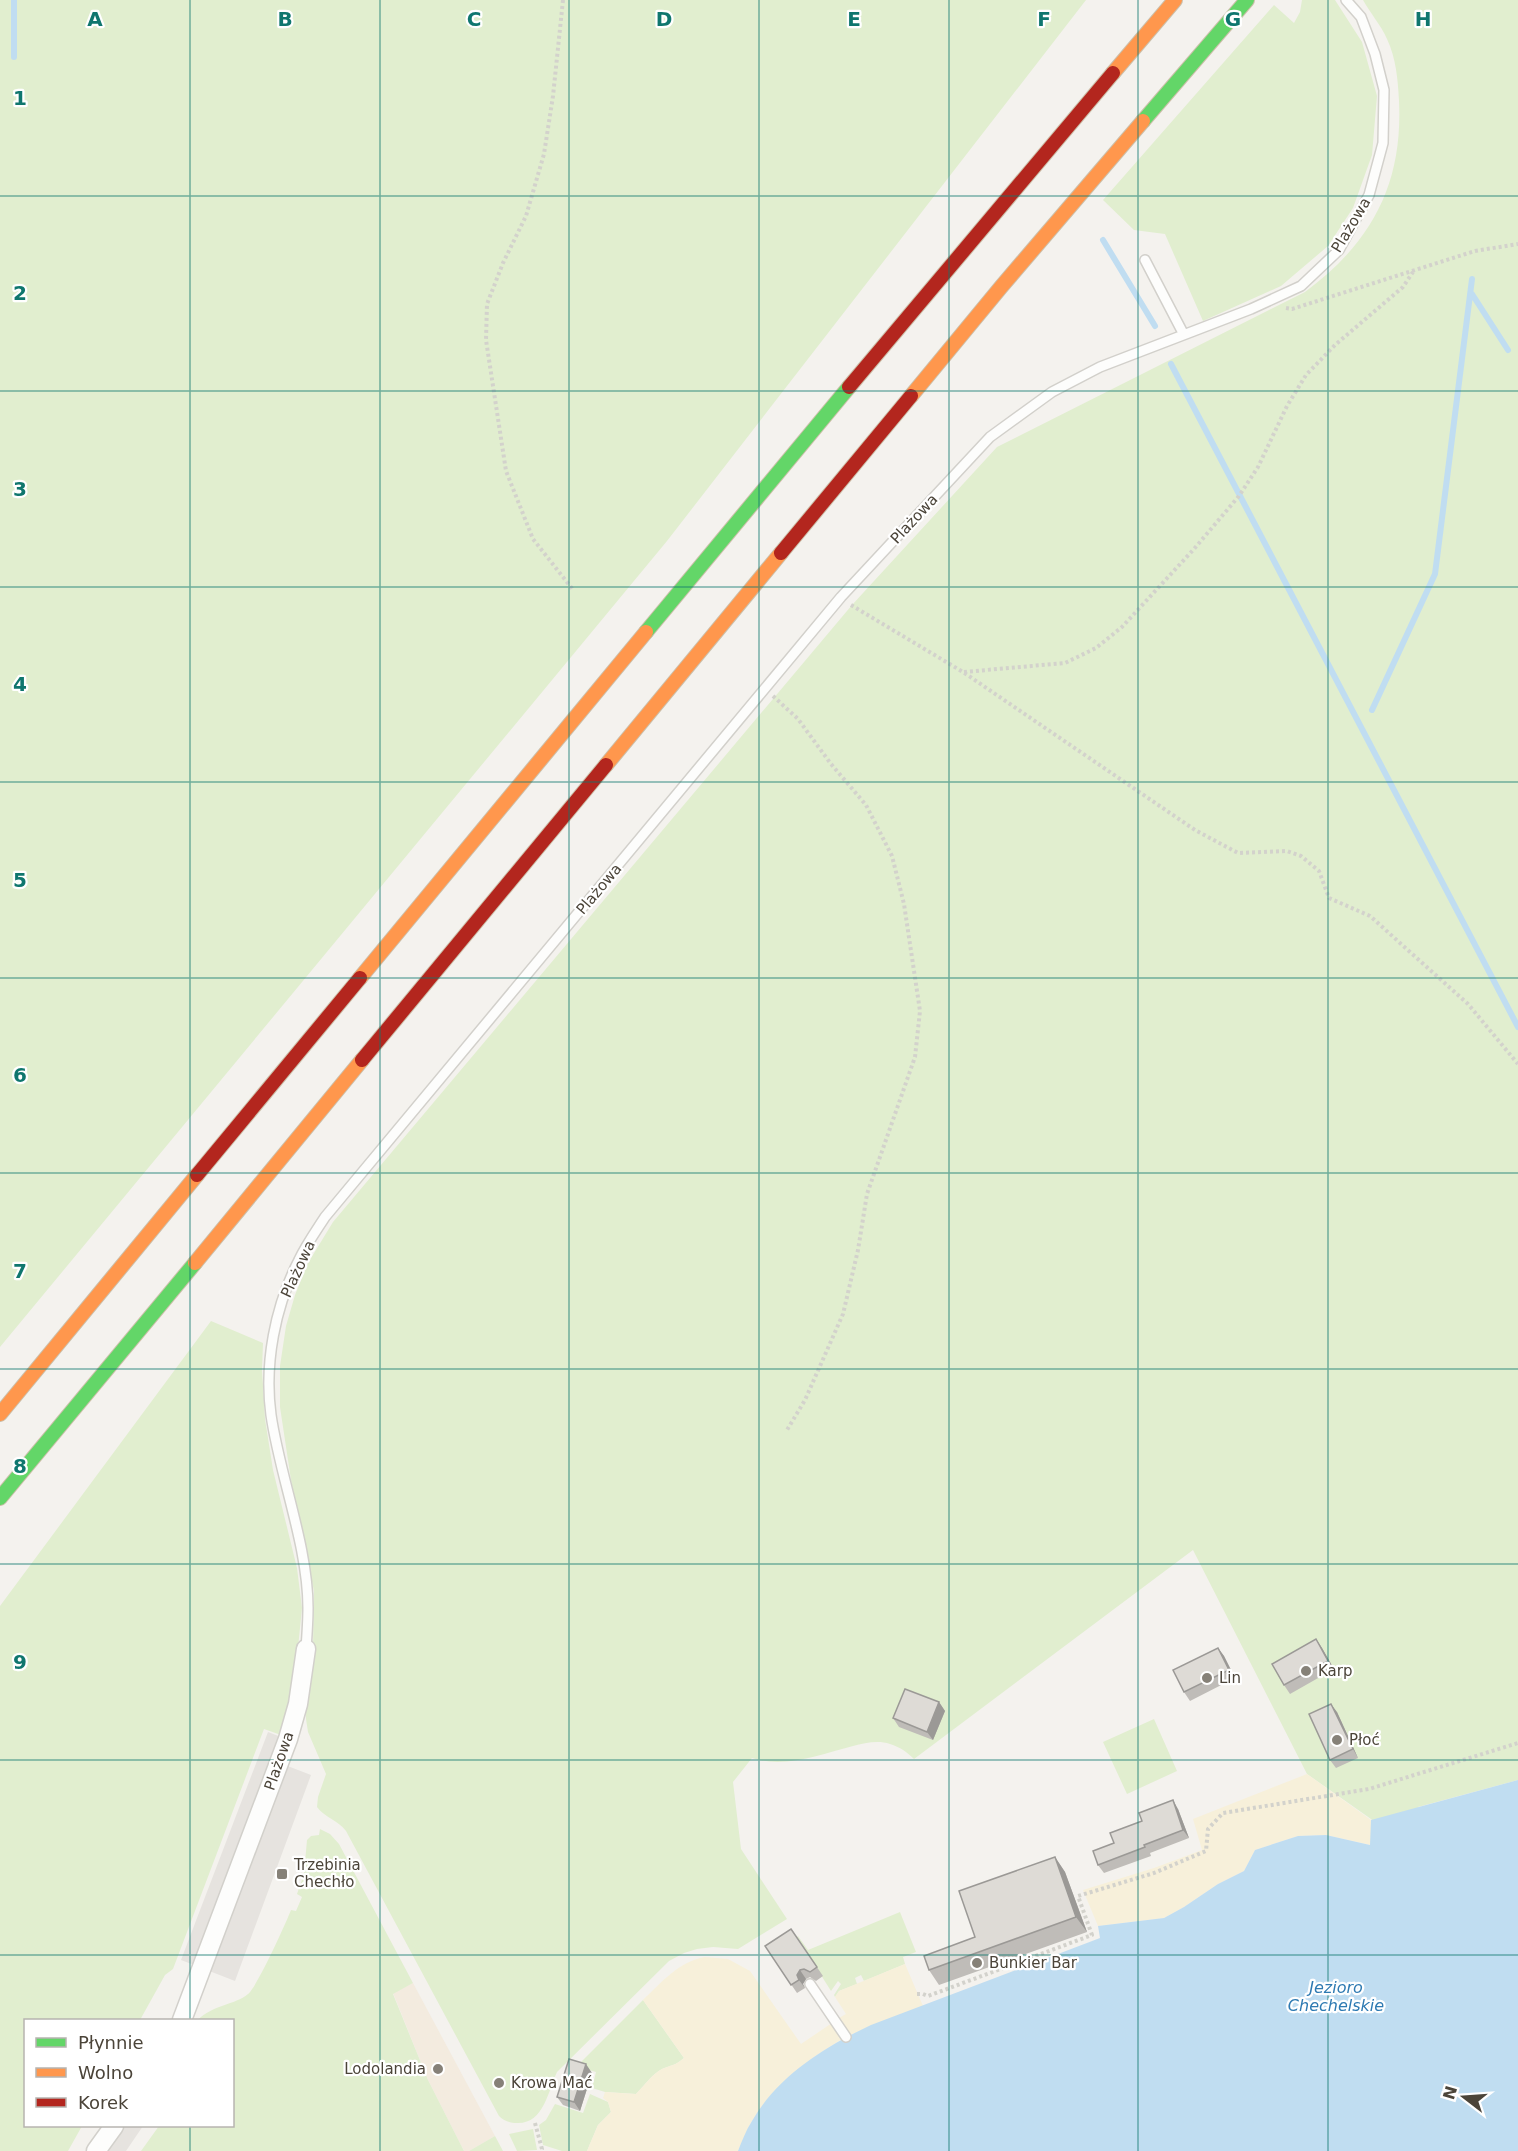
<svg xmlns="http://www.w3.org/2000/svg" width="1518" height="2151" font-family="'DejaVu Sans',sans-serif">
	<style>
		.commercial { fill: #f3ebdf }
		.green { fill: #e1eecf }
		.sand { fill: #f7f0da }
		.parking { fill: #e6e3df }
		.water { fill: #c0ddf1 }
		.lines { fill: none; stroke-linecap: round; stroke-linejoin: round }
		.stream { stroke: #c0ddf1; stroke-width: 6 }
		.lane-casing { stroke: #d2d0cb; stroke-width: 12 }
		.street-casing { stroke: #d2d0cb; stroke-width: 21 }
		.fast-casing { stroke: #ccbfa9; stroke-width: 16 }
		.slow-casing { stroke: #ccbfa9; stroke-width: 16 }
		.jam-casing { stroke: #ccbfa9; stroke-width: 16 }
		.path { stroke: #d3d2cc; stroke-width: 4; stroke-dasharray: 3 3; stroke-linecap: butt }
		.lane { stroke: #fdfdfc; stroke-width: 9 }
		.street { stroke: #fdfdfc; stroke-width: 18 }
		.fast { stroke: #63d668; stroke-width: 14 }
		.slow { stroke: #ff974d; stroke-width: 14 }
		.jam { stroke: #b3261e; stroke-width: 14 }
		.wall { fill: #bfbcb8 }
		.shaded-wall { fill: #9b9996 }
		.building { fill: #dedbd6; stroke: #9b9996; stroke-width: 1.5 }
		.grid { fill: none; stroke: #0f766e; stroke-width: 1.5; stroke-opacity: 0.55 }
		.poi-dot { fill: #868178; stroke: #fff; stroke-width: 2 }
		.labels { text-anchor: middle; stroke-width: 4.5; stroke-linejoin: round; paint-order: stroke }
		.street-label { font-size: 15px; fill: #4b4439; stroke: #fff }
		.poi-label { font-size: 15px; fill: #4b4439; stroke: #fff; text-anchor: start }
		.water-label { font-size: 16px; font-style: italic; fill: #2e7ab2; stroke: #fff }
		.grid-label { font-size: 20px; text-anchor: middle; font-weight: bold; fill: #0f766e; stroke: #fff; stroke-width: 4.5; stroke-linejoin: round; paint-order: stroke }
	</style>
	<rect width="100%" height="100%" fill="#f4f2ee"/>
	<path class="commercial" d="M 413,1983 L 495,2136 L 469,2151 L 464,2151 L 428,2080 L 393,1993 Z"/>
	<path class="green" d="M 0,0 L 1086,0 L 667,541 L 0,1347 Z
		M 1302,0 L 1335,0 L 1362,42 L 1377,96 L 1372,155 L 1353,208 L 1328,246 L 1281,286 L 1203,321 L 1165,234 L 1134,230 L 1103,200 L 1274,5 L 1294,23 L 1300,12 Z
		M 1363,0 L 1518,0 L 1518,1780 L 1418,1807 L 1420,1864 L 1371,1819 L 1307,1774 L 1193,1550 L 914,1759 C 907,1752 900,1747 890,1744 C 878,1740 865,1743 853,1746 C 821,1754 785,1769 752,1758 L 733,1782 L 741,1849 L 787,1919 L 738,1949 L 713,1947 L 697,1949 L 684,1953 L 669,1961 L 557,2072 C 548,2091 544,2124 517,2123 C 510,2123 504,2121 499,2116 L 346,1831 C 338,1820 325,1818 317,1807 L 318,1797 L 326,1774 L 308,1732 L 306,1719 L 305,1706 L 313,1645 L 314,1591 L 291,1480 L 280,1407 L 280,1366 L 286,1326 L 295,1295 L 308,1263 L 333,1222 L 852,605 L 997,447 L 1305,292 C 1371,243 1403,185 1399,101 C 1398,80 1396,58 1387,39 C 1381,25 1370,13 1363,0 Z
		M 211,1321 L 263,1343 L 262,1370 L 265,1419 L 273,1470 L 297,1568 L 302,1608 L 294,1688 L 281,1735 L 264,1729 L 173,1969 L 165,1975 L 140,2020 L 26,2020 L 26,2126 L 82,2126 L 68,2151 L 0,2151 L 0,1606 Z
		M 1154,1719 L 1177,1771 L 1127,1794 L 1103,1742 Z
		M 320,1829 L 330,1834 L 339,1844 L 413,1983 L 393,1994 L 428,2080 L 464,2151 L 141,2151 L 159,2126 L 232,2126 L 232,2020 L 198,2020 C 212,2005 235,2005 248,1994 C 257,1987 286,1923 291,1910 L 296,1911 L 302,1897 L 297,1894 L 304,1874 L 307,1840 L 311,1836 L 319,1835 Z
		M 900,1912 L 916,1952 L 903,1957 L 905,1964 L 864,1981 L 861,1975 L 855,1978 L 857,1984 L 839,1991 L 835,1997 L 834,1995 L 841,1984 L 838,1981 L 831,1991 L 797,1937 L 798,1936 L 808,1950 Z
		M 643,2000 L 684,2058 C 675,2066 671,2065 662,2069 C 652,2074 644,2086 636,2094 L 605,2092 L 592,2088 L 596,2072 L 579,2067 L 581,2062 Z
		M 590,2094 L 608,2102 L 611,2112 L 598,2125 L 587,2151 L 562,2151 L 543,2145 L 539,2125 L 546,2120 L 555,2104 L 583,2113 Z
		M 533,2129 L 537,2150 L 517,2151 L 509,2134 Z
		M 495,2136 L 503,2151 L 469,2151 Z"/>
	<path class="sand" d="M 1307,1774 L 1371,1820 L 1371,1845 L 1326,1835 L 1298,1836 L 1255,1850 L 1244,1871 L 1218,1884 L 1184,1907 L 1164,1918 L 1098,1926 L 1083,1890 L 1154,1868 L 1202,1850 L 1193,1819 Z
		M 705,1957 L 728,1959 L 750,1971 L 801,2044 L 832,2023 L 842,2039 L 814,2057 L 751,2122 L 738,2151 L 587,2151 L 598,2125 L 611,2112 L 608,2102 L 603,2098 L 605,2092 L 636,2094 C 644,2086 652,2074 662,2069 C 671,2065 675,2066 684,2058 L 643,2000 C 662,1982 678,1962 705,1957 Z
		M 905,1964 L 923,2006 L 850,2035 L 839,2018 L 846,2014 L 835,1997 L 839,1991 Z"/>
	<path class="parking" d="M 268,1732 L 281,1737 L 272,1760 L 311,1775 L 235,1981 L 181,1960 Z
		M 123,2126 L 143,2126 L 126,2151 L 106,2151 Z"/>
	<path class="water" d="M 1518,1780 L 1518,2151 L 738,2151 C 742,2141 746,2130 752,2121 C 778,2076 824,2047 871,2025 L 1100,1938 L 1098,1926 L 1164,1918 L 1184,1907 L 1218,1884 L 1244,1871 L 1255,1850 L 1298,1836 L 1326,1835 L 1370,1845 L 1371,1820 Z"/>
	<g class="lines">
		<path class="stream" d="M 14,0 L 14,57
			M 1103,240 L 1155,326
			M 1472,294 L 1508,350
			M 1171,364 L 1518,1027
			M 1372,710 L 1435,574 L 1472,279"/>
		<defs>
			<path id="lane" d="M 1145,260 L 1183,333
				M 306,1649 C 307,1635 308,1621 308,1608 C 308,1546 280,1477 271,1415 C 264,1364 275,1306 299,1260 C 306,1245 316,1231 325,1217 L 841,597 L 990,437 L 1052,392 L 1100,367 L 1251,309 L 1301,286 L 1339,250 L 1369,195 L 1383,143 L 1384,90 L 1375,54 L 1361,17 L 1346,0
				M 810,1984 L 846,2037"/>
			<path id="street" d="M 182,2020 L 288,1739 L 298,1704 L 306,1649
				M 96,2151 L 114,2126"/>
			<path id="fast" d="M 1143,121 L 1247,0
				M 646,632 L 849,387
				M 0,1498 L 195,1263"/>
			<path id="slow" d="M 1113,73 L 1175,0
				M 911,396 L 1001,287 L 1143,121
				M 606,765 L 781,553
				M 360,978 L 646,632
				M 195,1263 L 362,1060
				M 0,1414 L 197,1175"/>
			<path id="jam" d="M 849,387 L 1113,73
				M 781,553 L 911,396
				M 362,1060 L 606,765
				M 197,1175 L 360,978"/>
		</defs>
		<use href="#lane" class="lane-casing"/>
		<use href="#street" class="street-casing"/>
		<use href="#fast" class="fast-casing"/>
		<use href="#slow" class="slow-casing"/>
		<use href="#jam" class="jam-casing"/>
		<path class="path" d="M 563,0 L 553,96 L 544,154 L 526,216 L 503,263 L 487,304 L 486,340 L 506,471 L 533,539 L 574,591
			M 1286,308 L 1292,309 L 1475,251 L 1518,244
			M 851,605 L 963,672 L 1195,830 L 1238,853 L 1287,851 L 1301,856 L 1319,871 L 1329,898 L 1370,916 L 1468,1004 L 1518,1064
			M 964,672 L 1065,663 L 1096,648 L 1122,627 L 1194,549 L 1239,496 L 1258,467 L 1287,406 L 1306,375 L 1335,345 L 1403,287 L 1413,272
			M 773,696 L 798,719 L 831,764 L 866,805 L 892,856 L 904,904 L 920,1011 L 915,1057 L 867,1194 L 858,1250 L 843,1314 L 805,1400 L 787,1430
			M 1023,1960 L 1025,1967
			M 917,1994 L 923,1994 L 928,1996 L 1092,1935 L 1078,1896 L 1154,1873 L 1206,1851 L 1208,1829 L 1223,1813 L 1369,1789 L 1518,1743
			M 535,2123 L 542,2149 L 541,2151"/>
		<use href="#lane" class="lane"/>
		<use href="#street" class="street"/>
		<use href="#fast" class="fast"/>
		<use href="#slow" class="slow"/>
		<use href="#jam" class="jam"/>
	</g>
	<path class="wall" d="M 1316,1639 L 1322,1648 L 1334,1669 L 1290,1694 L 1284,1685 Z
		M 1218,1648 L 1224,1656 L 1235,1678 L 1190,1701 L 1184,1692 Z
		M 939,1702 L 945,1711 L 933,1740 L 899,1727 L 893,1718 Z
		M 1337,1712 L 1358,1758 L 1336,1768 L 1330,1760 Z
		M 1178,1809 L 1189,1838 L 1150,1853 L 1151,1856 L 1104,1873 L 1098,1865 Z
		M 1055,1857 L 1065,1872 L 1087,1932 L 939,1985 L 929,1970 L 975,1937 Z
		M 791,1929 L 823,1976 L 816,1981 L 810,1977 L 806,1979 L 803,1984 L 805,1988 L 797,1993 L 765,1946 Z
		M 592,2073 L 580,2111 L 563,2105 L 557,2097 Z"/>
	<path class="shaded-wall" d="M 1316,1639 L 1322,1648 L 1334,1669 L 1328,1661 Z
		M 1218,1648 L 1224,1656 L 1235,1678 L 1229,1670 Z
		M 939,1702 L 945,1711 L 933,1740 L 927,1732 Z
		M 1331,1704 L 1337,1712 L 1358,1758 L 1353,1749 Z
		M 1173,1800 L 1178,1809 L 1189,1838 L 1183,1830 Z
		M 1055,1857 L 1065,1872 L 1087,1932 L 1076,1917 Z
		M 800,1970 L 806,1979 L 803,1984 L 805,1988 L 799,1980 L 797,1975 Z
		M 586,2064 L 592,2073 L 580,2111 L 574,2102 Z"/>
	<path class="building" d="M 1316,1639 L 1328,1661 L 1284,1685 L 1272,1664 Z
		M 1218,1648 L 1229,1670 L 1184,1692 L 1173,1670 Z
		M 905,1689 L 939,1702 L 927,1732 L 893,1718 Z
		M 1331,1704 L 1353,1749 L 1330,1760 L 1309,1714 Z
		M 1173,1800 L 1183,1830 L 1144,1845 L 1145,1847 L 1098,1865 L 1093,1851 L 1114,1843 L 1110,1833 L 1142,1821 L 1139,1813 Z
		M 1055,1857 L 1076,1917 L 929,1970 L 924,1956 L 975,1937 L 959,1891 Z
		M 791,1929 L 817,1967 L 810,1972 L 804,1969 L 800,1970 L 797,1975 L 799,1980 L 791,1985 L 765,1946 Z
		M 569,2059 L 586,2064 L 574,2102 L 557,2097 Z"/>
	<path class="grid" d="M 190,0 L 190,2020M 380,0 L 380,2151M 569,0 L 569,2151M 759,0 L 759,2151M 949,0 L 949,2151M 1138,0 L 1138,2151M 1328,0 L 1328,2151M 0,196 L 1518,196M 0,391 L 1518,391M 0,587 L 1518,587M 0,782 L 1518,782M 0,978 L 1518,978M 0,1173 L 1518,1173M 0,1369 L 1518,1369M 0,1564 L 1518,1564M 0,1760 L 1518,1760M 0,1955 L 1518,1955M 190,2126 L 190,2151"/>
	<g class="poi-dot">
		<circle cx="1306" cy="1671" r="6"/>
		<circle cx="1207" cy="1678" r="6"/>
		<circle cx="1337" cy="1740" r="6"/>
		<rect x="276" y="1868" width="12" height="12" rx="3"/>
		<circle cx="977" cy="1963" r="6"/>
		<circle cx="438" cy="2069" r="6"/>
		<circle cx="499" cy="2083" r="6"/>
	</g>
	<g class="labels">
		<g class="street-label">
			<text transform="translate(1351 225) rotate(-59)" y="5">Plażowa</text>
			<text transform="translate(914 519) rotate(-47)" y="5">Plażowa</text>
			<text transform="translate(599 889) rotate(-50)" y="5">Plażowa</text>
			<text transform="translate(298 1269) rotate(-65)" y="5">Plażowa</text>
			<text transform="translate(279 1761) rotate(-71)" y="5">Plażowa</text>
		</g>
		<g class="poi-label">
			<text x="1318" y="1676">Karp</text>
			<text x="1219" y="1683">Lin</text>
			<text x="1349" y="1745">Płoć</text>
			<text x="294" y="1870">Trzebinia<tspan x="294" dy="17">Chechło</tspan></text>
			<text x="989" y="1968">Bunkier Bar</text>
			<text x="426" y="2074" text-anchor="end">Lodolandia</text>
			<text x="511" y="2088">Krowa Mać</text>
		</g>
		<g class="water-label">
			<text x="1336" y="1993">Jezioro<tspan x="1336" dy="18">Chechelskie</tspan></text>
		</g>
	</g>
	<g class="grid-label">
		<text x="95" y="26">A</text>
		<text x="285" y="26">B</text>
		<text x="474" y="26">C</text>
		<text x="664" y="26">D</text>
		<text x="854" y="26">E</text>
		<text x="1044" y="26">F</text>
		<text x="1233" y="26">G</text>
		<text x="1423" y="26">H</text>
		<text x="20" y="105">1</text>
		<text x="20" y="300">2</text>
		<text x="20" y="496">3</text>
		<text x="20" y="691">4</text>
		<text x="20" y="887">5</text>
		<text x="20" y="1082">6</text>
		<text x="20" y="1278">7</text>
		<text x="20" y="1473">8</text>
		<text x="20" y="1669">9</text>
	</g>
	<rect x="24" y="2019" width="210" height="108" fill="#ffffff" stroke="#b7b4b0" stroke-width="1.5"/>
	<rect x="36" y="2038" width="30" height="9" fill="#63d668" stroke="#b7b4b0" stroke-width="1.5"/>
	<text x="78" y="2049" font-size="18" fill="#4b4439">Płynnie</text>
	<rect x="36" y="2068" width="30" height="9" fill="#ff974d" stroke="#b7b4b0" stroke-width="1.5"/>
	<text x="78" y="2079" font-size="18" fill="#4b4439">Wolno</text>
	<rect x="36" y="2098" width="30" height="9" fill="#b3261e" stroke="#b7b4b0" stroke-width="1.5"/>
	<text x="78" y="2109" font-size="18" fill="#4b4439">Korek</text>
	<g transform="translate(1464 2097) rotate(287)" stroke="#ffffff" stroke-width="4.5" paint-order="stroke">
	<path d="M0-4.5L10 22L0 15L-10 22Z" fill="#4b4439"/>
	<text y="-9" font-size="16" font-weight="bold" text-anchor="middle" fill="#4b4439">N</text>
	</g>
</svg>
